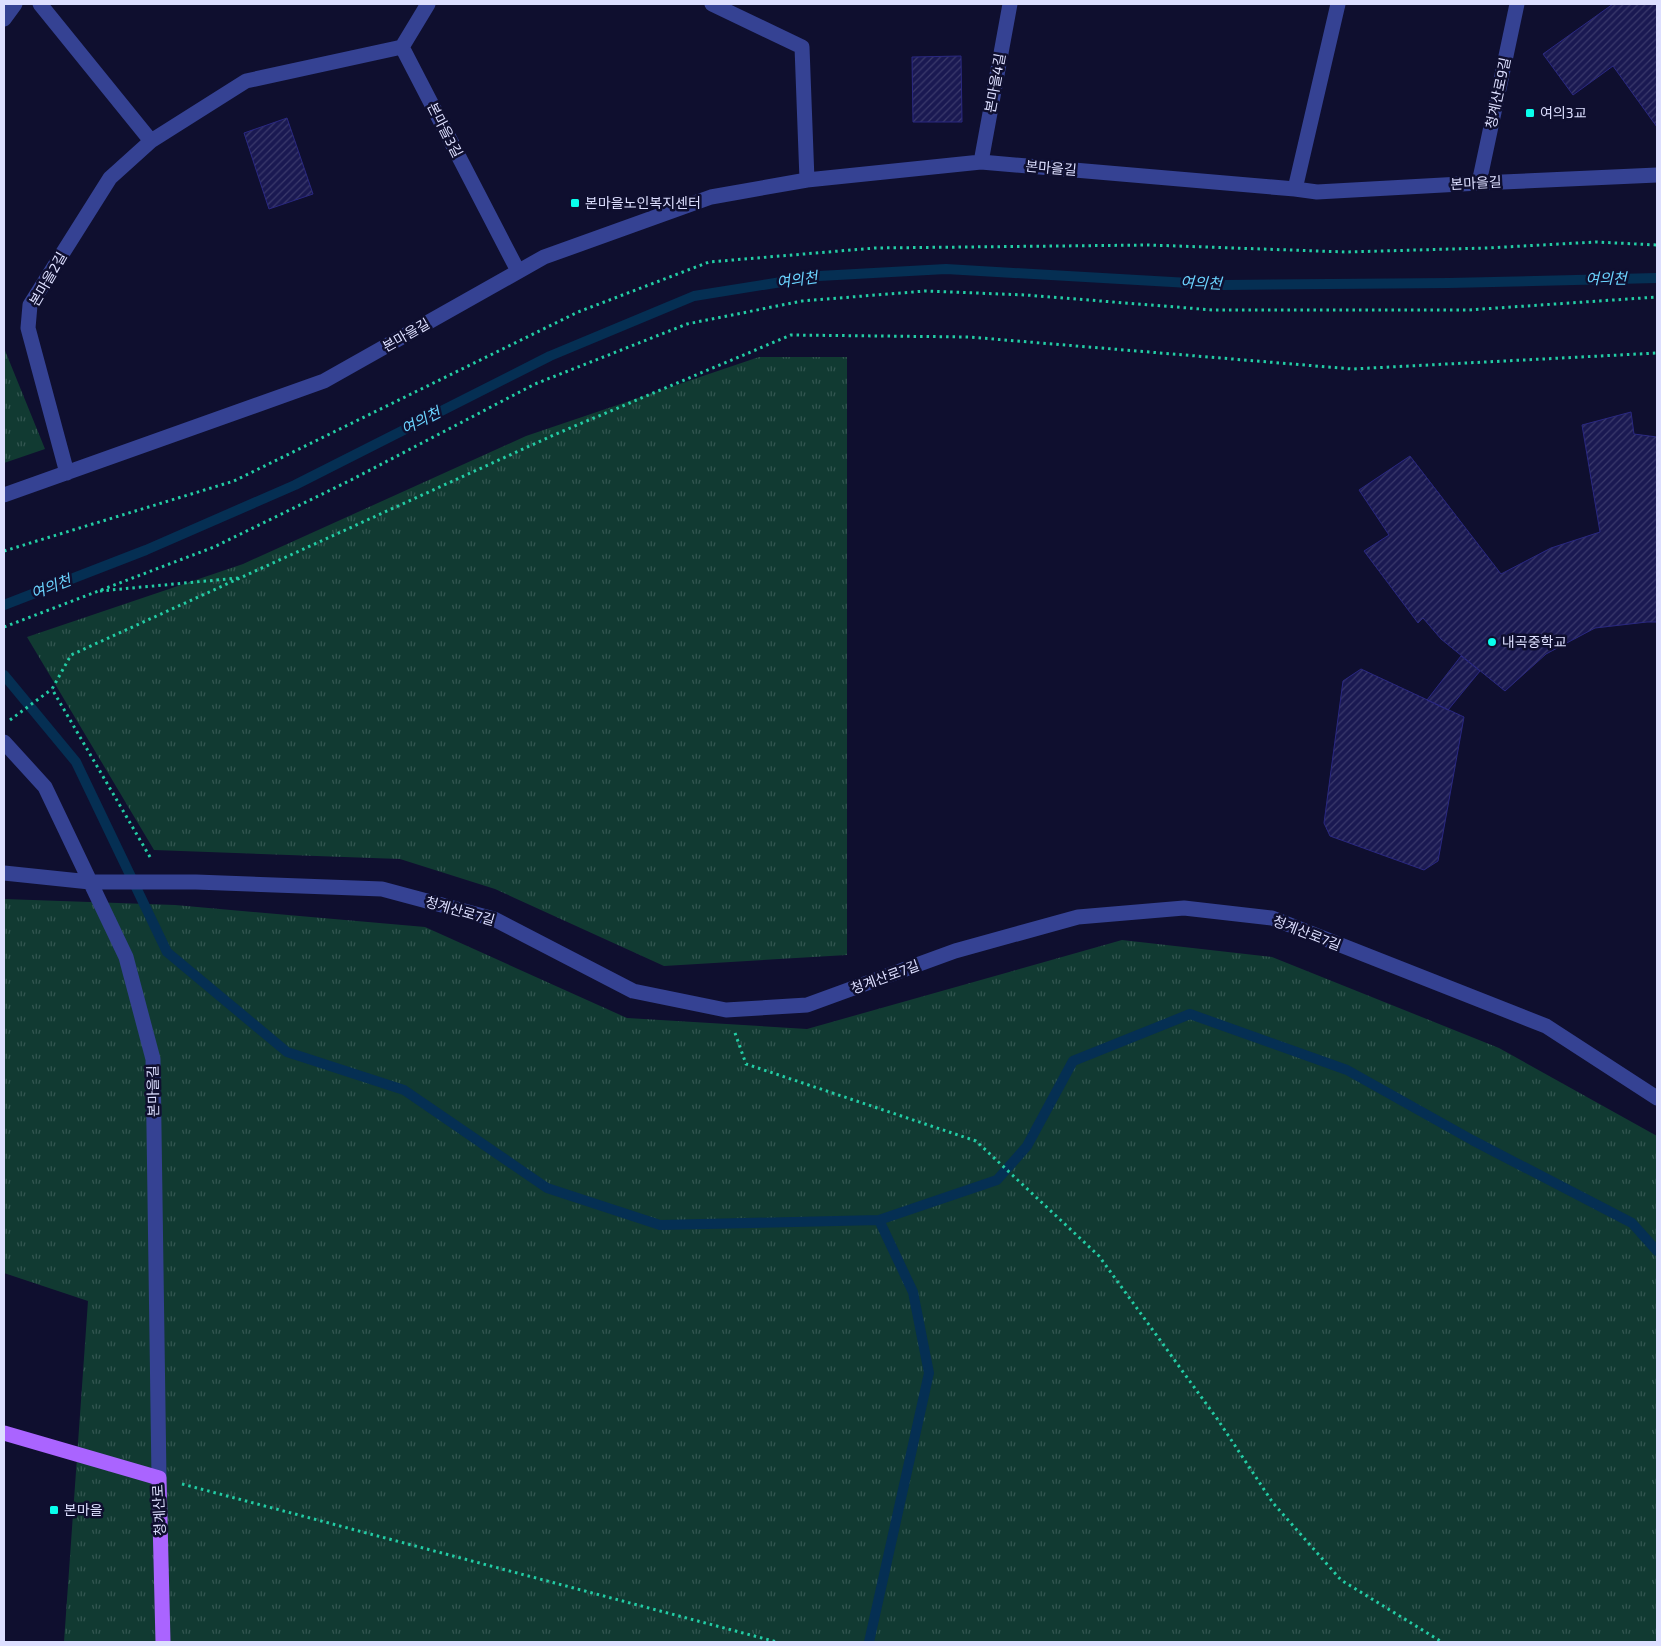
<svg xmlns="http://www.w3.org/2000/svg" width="1661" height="1646" font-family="'Exo 2','Noto Sans KR',sans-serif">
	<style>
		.park { fill: url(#park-tufts) }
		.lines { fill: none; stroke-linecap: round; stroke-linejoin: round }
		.stream { stroke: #052f53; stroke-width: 10 }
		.building { fill: url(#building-hatch); stroke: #2a2881 }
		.path { stroke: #23cda5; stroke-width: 3; stroke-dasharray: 2.5 4; stroke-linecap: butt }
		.minor { stroke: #354293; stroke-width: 15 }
		.major { stroke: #aa64ff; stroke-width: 15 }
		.poi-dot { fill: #09ffed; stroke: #0f0f2f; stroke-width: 2 }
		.labels { text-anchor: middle; stroke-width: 5; stroke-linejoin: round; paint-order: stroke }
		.street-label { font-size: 14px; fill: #dddfff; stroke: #0f0f2f }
		.poi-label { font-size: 14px; fill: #dddfff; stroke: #0f0f2f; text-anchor: start }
		.water-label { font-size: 15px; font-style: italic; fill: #6bd4ff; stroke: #0f0f2f }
	</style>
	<defs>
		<pattern id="park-tufts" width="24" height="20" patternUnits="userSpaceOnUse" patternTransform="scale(1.25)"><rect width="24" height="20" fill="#113a32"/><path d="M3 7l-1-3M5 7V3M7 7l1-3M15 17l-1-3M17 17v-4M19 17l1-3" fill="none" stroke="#335651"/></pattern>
		<pattern id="building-hatch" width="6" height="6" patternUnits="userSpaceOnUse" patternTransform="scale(1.25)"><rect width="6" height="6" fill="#1a1952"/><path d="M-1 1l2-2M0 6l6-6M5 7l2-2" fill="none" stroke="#3b3a6c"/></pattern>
	</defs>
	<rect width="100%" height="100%" fill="#0f0f2f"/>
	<path class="park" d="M 4,348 L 45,449 L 4,463 Z
		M 759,357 L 847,357 L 847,955 L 664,966 L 495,889 L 400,859 L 154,850 L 27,637 L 243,564 L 526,436 Z
		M 4,899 L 175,905 L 425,927 L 627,1018 L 807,1029 L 1122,940 L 1272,957 L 1499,1048 L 1657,1136 L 1657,1642 L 64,1642 L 88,1301 L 4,1273 Z"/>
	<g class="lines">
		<path class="stream" d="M 4,605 L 146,550 L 295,485 L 550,356 L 694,296 L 819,276 L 946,269 L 1224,285 L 1449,283 L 1657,278
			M 4,675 L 76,762 L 167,952 L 287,1052 L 404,1090 L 547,1188 L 660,1225 L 879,1220 L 997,1180 L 1027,1146 L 1073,1061 L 1190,1014 L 1347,1070 L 1472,1140 L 1632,1223 L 1657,1251
			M 869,1642 L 929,1373 L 913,1292 L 879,1220"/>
	</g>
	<path class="building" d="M 1613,4 L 1657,4 L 1657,127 L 1613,66 L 1573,95 L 1543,54 Z
		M 961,56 L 962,122 L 913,122 L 912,57 Z
		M 287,118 L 313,194 L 269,209 L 244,133 Z
		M 1631,412 L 1634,434 L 1657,437 L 1657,622 L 1647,622 L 1595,628 L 1546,654 L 1505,691 L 1441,639 L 1423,618 L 1418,623 L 1364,551 L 1389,535 L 1359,490 L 1410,456 L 1501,574 L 1551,548 L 1600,532 L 1582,425 Z
		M 1461,656 L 1480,671 L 1448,710 L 1427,700 Z
		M 1361,669 L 1464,717 L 1438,861 L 1424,870 L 1330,836 L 1324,823 L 1343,681 Z"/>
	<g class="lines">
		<path class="path" d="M 4,551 L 234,481 L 578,312 L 709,262 L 875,248 L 1149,245 L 1346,252 L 1487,248 L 1596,242 L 1657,245
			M 100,591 L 238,578
			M 4,627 L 214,547 L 351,480 L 535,384 L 687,324 L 802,301 L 925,291 L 1026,295 L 1213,310 L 1468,310 L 1657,297
			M 10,720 L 52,689
			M 150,857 L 52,689 L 71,655 L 556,434 L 791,335 L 969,337 L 1352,369 L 1657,353
			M 735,1033 L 746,1064 L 976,1141 L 1099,1256 L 1218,1420 L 1273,1503 L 1341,1580 L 1442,1642
			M 182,1484 L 777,1642"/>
		<path class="minor" d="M 40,4 L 151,141
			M 428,4 L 402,47 L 518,271
			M 712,4 L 802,47 L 807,180
			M 4,19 L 15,4
			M 981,162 L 1010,4
			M 1479,183 L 1517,4
			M 1295,189 L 1338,4
			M 67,473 L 28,328 L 30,305 L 110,178 L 151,141 L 246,81 L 402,47
			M 4,495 L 324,381 L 544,257 L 711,197 L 807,180 L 981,162 L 1295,189 L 1317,192 L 1479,183 L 1657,175
			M 4,742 L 45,787 L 126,957 L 153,1059 L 159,1478
			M 4,873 L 90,882 L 196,882 L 382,889 L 494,919 L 633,991 L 726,1010 L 807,1005 L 955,951 L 1078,917 L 1184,908 L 1272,918 L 1546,1026 L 1657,1098"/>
		<path class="major" d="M 4,1433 L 159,1478 L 163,1642"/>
	</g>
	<g class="poi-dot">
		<rect x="1525" y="108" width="10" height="10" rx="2.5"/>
		<rect x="570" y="198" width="10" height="10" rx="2.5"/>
		<circle cx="1492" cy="642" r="5"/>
		<rect x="49" y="1505" width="10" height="10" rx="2.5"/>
	</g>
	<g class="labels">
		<g class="street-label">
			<text transform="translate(995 83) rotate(-80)" y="5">본마을4길</text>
			<text transform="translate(1498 93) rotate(-78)" y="5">청계산로9길</text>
			<text transform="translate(445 130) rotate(63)" y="5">본마을3길</text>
			<text transform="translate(1051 168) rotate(5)" y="5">본마을길</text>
			<text transform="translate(1476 183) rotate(-3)" y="5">본마을길</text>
			<text transform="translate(48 279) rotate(-60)" y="5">본마을2길</text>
			<text transform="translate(406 335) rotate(-30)" y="5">본마을길</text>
			<text transform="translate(460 911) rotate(16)" y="5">청계산로7길</text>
			<text transform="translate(1307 933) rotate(21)" y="5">청계산로7길</text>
			<text transform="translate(885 977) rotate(-20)" y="5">청계산로7길</text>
			<text transform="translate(153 1091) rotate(-91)" y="5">본마을길</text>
			<text transform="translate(159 1510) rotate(-93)" y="5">청계산로</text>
		</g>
		<g class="poi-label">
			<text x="1540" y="118">여의3교</text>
			<text x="585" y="208">본마을노인복지센터</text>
			<text x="1502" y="647">내곡중학교</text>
			<text x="64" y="1515">본마을</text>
		</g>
		<g class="water-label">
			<text transform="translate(1606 279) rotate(-1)" y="5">여의천</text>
			<text transform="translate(797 280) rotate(-8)" y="5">여의천</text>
			<text transform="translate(1201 283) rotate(3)" y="5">여의천</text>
			<text transform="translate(421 421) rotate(-27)" y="5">여의천</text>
			<text transform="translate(51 587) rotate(-21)" y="5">여의천</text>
		</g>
	</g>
	<rect width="1661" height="1646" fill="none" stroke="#dddfff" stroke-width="10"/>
</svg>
